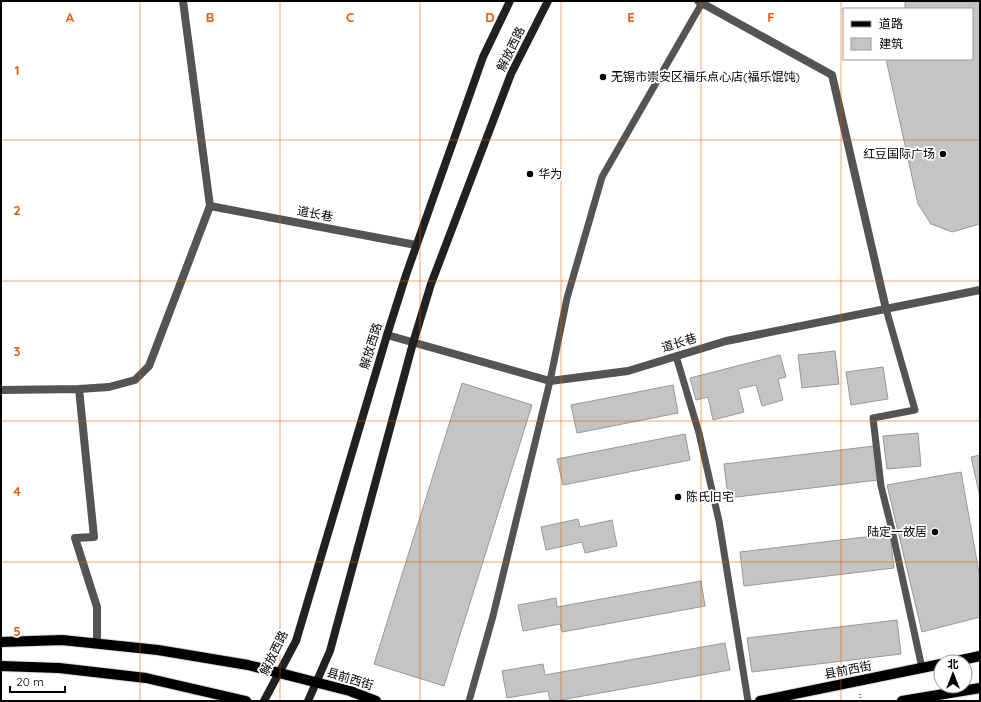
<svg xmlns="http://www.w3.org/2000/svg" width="981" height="702" font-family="Quicksand,'Noto Sans SC',sans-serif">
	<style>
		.building { fill: #c4c4c4; stroke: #989898 }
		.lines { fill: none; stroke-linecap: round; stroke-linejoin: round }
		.primary-casing { stroke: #dbdbdb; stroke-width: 12 }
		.path { stroke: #767676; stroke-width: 2.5; stroke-dasharray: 1 2; stroke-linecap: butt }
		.lane { stroke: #545454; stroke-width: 7 }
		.street { stroke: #545454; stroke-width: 8 }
		.secondary { stroke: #212121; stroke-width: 8 }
		.primary { stroke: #000; stroke-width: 10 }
		.grid { fill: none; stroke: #e8590c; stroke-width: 1; stroke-opacity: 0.55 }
		.poi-dot { fill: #000; stroke: #fff; stroke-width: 1.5 }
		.labels { text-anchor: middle; stroke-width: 3.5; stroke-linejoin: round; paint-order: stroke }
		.street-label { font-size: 12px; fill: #000; stroke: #fff }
		.poi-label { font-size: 12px; fill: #000; stroke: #fff; text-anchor: start }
		.grid-label { font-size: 13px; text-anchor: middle; font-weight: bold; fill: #e8590c; stroke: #fff; stroke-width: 3.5; stroke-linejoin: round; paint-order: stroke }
	</style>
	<rect width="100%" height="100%" fill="#fff"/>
	<path class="building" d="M 905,1 L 980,1 L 980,224 L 952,232 L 931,224 L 918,204 L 886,59 L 972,59 L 972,9 L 905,9 Z
		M 835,351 L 839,384 L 802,388 L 798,355 Z
		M 780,355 L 786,377 L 778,379 L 783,400 L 762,406 L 756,385 L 738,389 L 744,412 L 713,420 L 708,397 L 696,400 L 690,378 Z
		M 883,367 L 888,399 L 851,405 L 846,372 Z
		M 462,383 L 532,405 L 444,686 L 374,664 Z
		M 673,385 L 678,413 L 577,433 L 571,405 Z
		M 918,433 L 921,466 L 887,469 L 883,436 Z
		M 685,434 L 690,460 L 563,485 L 557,459 Z
		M 874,446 L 878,480 L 728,498 L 724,464 Z
		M 980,455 L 980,497 L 971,457 Z
		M 961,472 L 980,578 L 980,617 L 922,632 L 887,485 Z
		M 578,519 L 580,527 L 612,520 L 617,546 L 585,553 L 582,542 L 546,550 L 541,527 Z
		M 890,534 L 894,568 L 744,586 L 740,552 Z
		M 701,581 L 705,606 L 562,632 L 560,624 L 523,631 L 518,605 L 556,598 L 557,607 Z
		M 897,620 L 901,654 L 752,672 L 747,638 Z
		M 725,643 L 730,670 L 555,701 L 550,701 L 548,691 L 507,698 L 502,671 L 543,664 L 545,675 Z"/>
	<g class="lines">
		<defs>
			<path id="primary" d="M 1,642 L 62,640 L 158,650 L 248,665 L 350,691 L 376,701
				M 952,662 L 980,656
				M 1,666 L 59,668 L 146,678 L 246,701
				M 760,701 L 941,664
				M 902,701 L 980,688"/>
		</defs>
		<use href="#primary" class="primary-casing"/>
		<path class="path" d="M 860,694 L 861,701"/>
		<path class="lane" d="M 886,309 L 915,410 L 873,418 L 881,486 L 892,530 L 922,668
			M 676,356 L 699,433 L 719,521 L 748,701
			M 469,701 L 493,616 L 550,381 L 567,298 L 602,177 L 702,3"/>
		<path class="street" d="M 698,1 L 832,75 L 886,309
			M 210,206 L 416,245
			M 387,335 L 550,381 L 628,371 L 726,341 L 980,290
			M 79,389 L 94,537 L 75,538 L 97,607 L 97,644
			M 1,390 L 79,389 L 109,387 L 135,380 L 149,366 L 210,206 L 183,1"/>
		<path class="secondary" d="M 264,701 L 296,641 L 387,335 L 406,275 L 483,57 L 510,1
			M 308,701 L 330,651 L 413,343 L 431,284 L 511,74 L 548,1"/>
		<use href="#primary" class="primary"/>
	</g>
	<path class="grid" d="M 140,1 L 140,701M 280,1 L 280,701M 420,1 L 420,701M 561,1 L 561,701M 701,1 L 701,701M 841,1 L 841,701M 1,140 L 980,140M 1,281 L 980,281M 1,421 L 980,421M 1,562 L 980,562"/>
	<g class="poi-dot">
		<circle cx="603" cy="77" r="4"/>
		<circle cx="943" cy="154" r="4"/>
		<circle cx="530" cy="174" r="4"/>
		<circle cx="678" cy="497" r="4"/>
		<circle cx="935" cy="532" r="4"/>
	</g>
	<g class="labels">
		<g class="street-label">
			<text transform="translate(511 49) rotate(-64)" y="4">解放西路</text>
			<text transform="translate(315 214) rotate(11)" y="4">道长巷</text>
			<text transform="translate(679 343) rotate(-17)" y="4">道长巷</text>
			<text transform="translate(371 346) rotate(-73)" y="4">解放西路</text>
			<text transform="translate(274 653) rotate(-64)" y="4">解放西路</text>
			<text transform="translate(848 670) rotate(-11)" y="4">县前西街</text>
			<text transform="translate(350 679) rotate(17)" y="4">县前西街</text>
		</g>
		<g class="poi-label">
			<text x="611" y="81">无锡市崇安区福乐点心店(福乐馄饨)</text>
			<text x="935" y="158" text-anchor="end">红豆国际广场</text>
			<text x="538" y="178">华为</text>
			<text x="686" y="501">陈氏旧宅</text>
			<text x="927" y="536" text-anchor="end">陆定一故居</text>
		</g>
	</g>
	<g class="grid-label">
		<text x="70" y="22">A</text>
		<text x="210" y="22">B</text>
		<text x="350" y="22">C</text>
		<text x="490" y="22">D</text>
		<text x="631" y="22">E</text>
		<text x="771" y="22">F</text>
		<text x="17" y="75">1</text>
		<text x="17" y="215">2</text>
		<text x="17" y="356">3</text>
		<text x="17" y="496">4</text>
		<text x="17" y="636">5</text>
	</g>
	<rect width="981" height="702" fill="none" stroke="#000000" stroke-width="4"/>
	<rect x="843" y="8" width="130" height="52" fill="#ffffff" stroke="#999999"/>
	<rect x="851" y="21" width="20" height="6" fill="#000000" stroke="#999999"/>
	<text x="879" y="28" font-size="12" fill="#000000">道路</text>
	<rect x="851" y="38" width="20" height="12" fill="#c4c4c4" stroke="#999999"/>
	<text x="879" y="48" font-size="12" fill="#000000">建筑</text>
	<g transform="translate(953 674)"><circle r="19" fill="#ffffff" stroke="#999999"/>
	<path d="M0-3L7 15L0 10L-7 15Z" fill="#000000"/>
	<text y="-6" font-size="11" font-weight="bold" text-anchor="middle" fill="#000000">北</text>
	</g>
	<path d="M10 686v6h55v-6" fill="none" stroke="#000000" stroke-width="2"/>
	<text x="16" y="686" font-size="12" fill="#000000" stroke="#ffffff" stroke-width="3" paint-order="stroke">20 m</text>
</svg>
